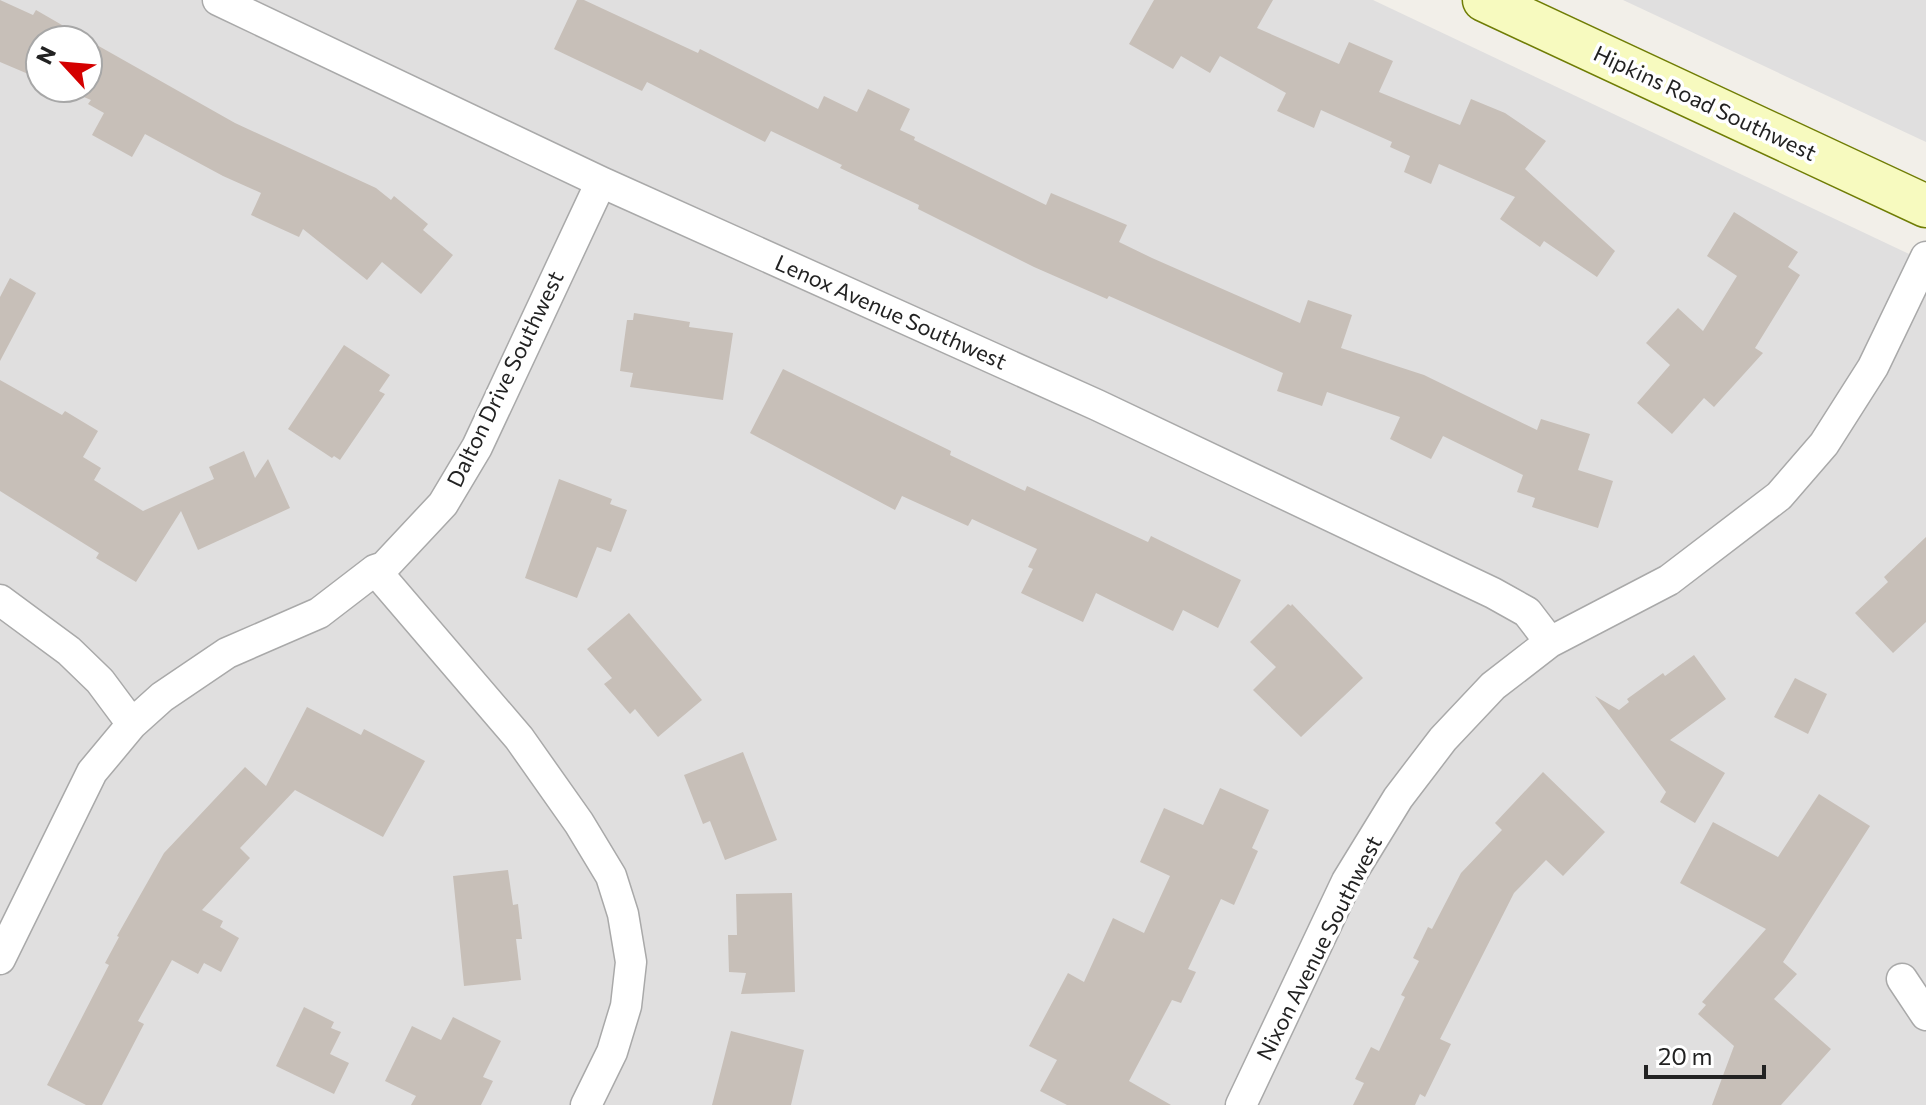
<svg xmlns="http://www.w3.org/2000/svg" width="1926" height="1105" font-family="Commissioner,sans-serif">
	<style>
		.residential { fill: #e0dfdf; fill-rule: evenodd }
		.building { fill: #c7bfb8 }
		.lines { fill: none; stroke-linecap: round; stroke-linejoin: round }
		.street-casing { stroke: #a9a9a9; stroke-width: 33 }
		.secondary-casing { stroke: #707d05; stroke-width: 45 }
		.street { stroke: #fff; stroke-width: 30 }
		.secondary { stroke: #f7fabf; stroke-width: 42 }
		.labels { text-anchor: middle; stroke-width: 7; stroke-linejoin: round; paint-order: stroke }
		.street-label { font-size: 22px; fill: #222; stroke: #fff }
	</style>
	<rect width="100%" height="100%" fill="#f2efe9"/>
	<path class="residential" d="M 0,0 L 1373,0 L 1926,262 L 1926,1105 L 0,1105 ZM 40,40 L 88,40 L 88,88 L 40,88 Z
		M 1623,0 L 1926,0 L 1926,142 Z"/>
	<path class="building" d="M 0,0 L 33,15 L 36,10 L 88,40 L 40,40 L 40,79 L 0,62 Z
		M 577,0 L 584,0 L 698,53 L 700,49 L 818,109 L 824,96 L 857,112 L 868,89 L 910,109 L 900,130 L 915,137 L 914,140 L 1046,205 L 1051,193 L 1127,225 L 1119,242 L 1152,258 L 1300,323 L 1308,300 L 1352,315 L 1341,348 L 1424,375 L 1537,430 L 1541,419 L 1590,434 L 1578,470 L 1613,481 L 1598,528 L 1532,507 L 1535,498 L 1517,492 L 1523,475 L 1443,436 L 1431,459 L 1390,439 L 1400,417 L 1327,392 L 1322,406 L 1277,391 L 1283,373 L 1109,296 L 1107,299 L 1034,267 L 918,209 L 919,205 L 840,168 L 842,165 L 771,131 L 765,142 L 647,82 L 642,91 L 554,49 Z
		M 1154,0 L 1273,0 L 1257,28 L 1339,64 L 1349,42 L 1393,61 L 1379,92 L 1460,125 L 1471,99 L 1505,113 L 1546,141 L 1525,169 L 1615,251 L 1597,277 L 1544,241 L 1540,247 L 1500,219 L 1515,197 L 1439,164 L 1431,184 L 1404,172 L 1410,156 L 1390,147 L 1392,142 L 1321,110 L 1314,128 L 1277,111 L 1286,93 L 1220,56 L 1210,73 L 1181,56 L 1173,69 L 1129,44 Z
		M 88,40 L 235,123 L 376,188 L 391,200 L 394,196 L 428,224 L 423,230 L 453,255 L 421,294 L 382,262 L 367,280 L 303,229 L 299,237 L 251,215 L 261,193 L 223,176 L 145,134 L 132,157 L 92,135 L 104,113 L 88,104 L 91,100 L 62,88 L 88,88 Z
		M 1734,212 L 1798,252 L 1788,267 L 1800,275 L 1755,348 L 1763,353 L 1714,407 L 1704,398 L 1672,434 L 1637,403 L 1670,365 L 1646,343 L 1678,308 L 1703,331 L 1737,276 L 1707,256 Z
		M 10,278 L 36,293 L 0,361 L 0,297 Z
		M 634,313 L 690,322 L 689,327 L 733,333 L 723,400 L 630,387 L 633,373 L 620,371 L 627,320 L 633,320 Z
		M 344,345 L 390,375 L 379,391 L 385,394 L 340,460 L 334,456 L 332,458 L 288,429 Z
		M 783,369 L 951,451 L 950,455 L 1025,491 L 1027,486 L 1148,542 L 1151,536 L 1241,580 L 1218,628 L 1183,610 L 1173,631 L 1096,593 L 1083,622 L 1021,593 L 1033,569 L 1028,567 L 1037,549 L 972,519 L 968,526 L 902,496 L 895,510 L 750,433 Z
		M 0,380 L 62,415 L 65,411 L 98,431 L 83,457 L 101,468 L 94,480 L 143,511 L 214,479 L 209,467 L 244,451 L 255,478 L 268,459 L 290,508 L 198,550 L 181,511 L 136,582 L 96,558 L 99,553 L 0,491 Z
		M 559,479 L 612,499 L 610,504 L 627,510 L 611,552 L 597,547 L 577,598 L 525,578 Z
		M 1926,537 L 1926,622 L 1893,653 L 1855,613 L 1888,582 L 1884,577 Z
		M 1288,604 L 1291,606 L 1292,604 L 1363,678 L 1301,737 L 1253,690 L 1276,667 L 1250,642 Z
		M 629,613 L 702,700 L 658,737 L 635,709 L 630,714 L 604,684 L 612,678 L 587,649 Z
		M 1694,655 L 1726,699 L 1670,740 L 1725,773 L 1695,823 L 1660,802 L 1666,792 L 1595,696 L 1619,710 L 1629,702 L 1627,699 L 1663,673 L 1665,676 Z
		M 1795,678 L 1827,694 L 1808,734 L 1774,717 Z
		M 307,707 L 361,735 L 364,729 L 425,761 L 383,837 L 295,790 L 240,848 L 250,858 L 202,910 L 223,921 L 220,927 L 239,938 L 221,972 L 204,963 L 198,974 L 172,960 L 138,1021 L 144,1024 L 102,1105 L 86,1105 L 47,1085 L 109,965 L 105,963 L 119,937 L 117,936 L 164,853 L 245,767 L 266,786 Z
		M 743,752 L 777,840 L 725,860 L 710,821 L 703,824 L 684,775 Z
		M 1543,772 L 1605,832 L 1563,876 L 1546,860 L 1514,893 L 1440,1039 L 1451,1044 L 1425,1097 L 1420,1094 L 1415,1105 L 1353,1105 L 1364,1083 L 1355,1079 L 1371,1047 L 1379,1051 L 1405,997 L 1401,995 L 1419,961 L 1413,958 L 1428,927 L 1432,929 L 1461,873 L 1502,830 L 1495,823 Z
		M 1220,788 L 1269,810 L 1252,848 L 1258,851 L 1234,905 L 1221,899 L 1188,969 L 1196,972 L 1181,1003 L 1172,1000 L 1129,1081 L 1171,1105 L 1067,1105 L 1040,1091 L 1057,1060 L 1029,1046 L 1068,973 L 1084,982 L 1113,918 L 1144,933 L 1170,876 L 1140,862 L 1164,808 L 1203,825 Z
		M 1819,794 L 1870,826 L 1783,962 L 1797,974 L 1774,999 L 1831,1049 L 1781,1105 L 1712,1105 L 1734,1046 L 1698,1014 L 1706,1005 L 1702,1002 L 1766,929 L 1680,883 L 1713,822 L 1778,857 Z
		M 508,870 L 513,905 L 518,904 L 522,939 L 516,939 L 521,980 L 464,986 L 453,876 Z
		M 792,893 L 795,992 L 741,994 L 746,973 L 729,972 L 728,935 L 737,935 L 736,894 Z
		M 304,1007 L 334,1022 L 331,1028 L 341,1032 L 330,1054 L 349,1063 L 334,1094 L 276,1066 Z
		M 453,1017 L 501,1041 L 483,1077 L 493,1081 L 481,1105 L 411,1105 L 416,1096 L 385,1081 L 412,1026 L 441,1040 Z
		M 731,1031 L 804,1050 L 791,1105 L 712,1105 Z"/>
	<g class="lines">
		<defs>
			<path id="street" d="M 218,0 L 601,182 L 1097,405 L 1493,593 L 1527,612 L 1550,642
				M 375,570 L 519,738 L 579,823 L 611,876 L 623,914 L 631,962 L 626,1006 L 612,1052 L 586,1105
				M 0,600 L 69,651 L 100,681 L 132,724
				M 0,959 L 92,772 L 132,724 L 162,697 L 227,653 L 319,613 L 375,570 L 384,567 L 443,504 L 477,447 L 601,182
				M 1902,979 L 1926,1015
				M 1241,1105 L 1347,881 L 1398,798 L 1443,739 L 1493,686 L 1550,642 L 1669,580 L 1779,496 L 1824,444 L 1873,367 L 1926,257"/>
			<path id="secondary" d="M 1484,0 L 1926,206"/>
		</defs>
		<use href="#street" class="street-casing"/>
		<use href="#secondary" class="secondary-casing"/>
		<use href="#street" class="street"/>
		<use href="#secondary" class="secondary"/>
	</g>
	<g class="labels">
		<g class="street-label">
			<text transform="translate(1705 103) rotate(25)" y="8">Hipkins Road Southwest</text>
			<text transform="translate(891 312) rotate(24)" y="8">Lenox Avenue Southwest</text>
			<text transform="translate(505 379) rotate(-64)" y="8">Dalton Drive Southwest</text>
			<text transform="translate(1319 948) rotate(-63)" y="8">Nixon Avenue Southwest</text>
		</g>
	</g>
	<g transform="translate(64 64) rotate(296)"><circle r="38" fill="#ffffff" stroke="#a7a7a7" stroke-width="2"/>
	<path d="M0-6L14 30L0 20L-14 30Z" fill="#d40000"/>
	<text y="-12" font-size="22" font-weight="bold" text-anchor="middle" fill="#222222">N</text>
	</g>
	<path d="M1646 1065v12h118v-12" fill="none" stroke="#222222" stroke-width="4"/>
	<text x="1658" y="1065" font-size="24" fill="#222222" stroke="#ffffff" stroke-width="6" paint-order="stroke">20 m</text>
</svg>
